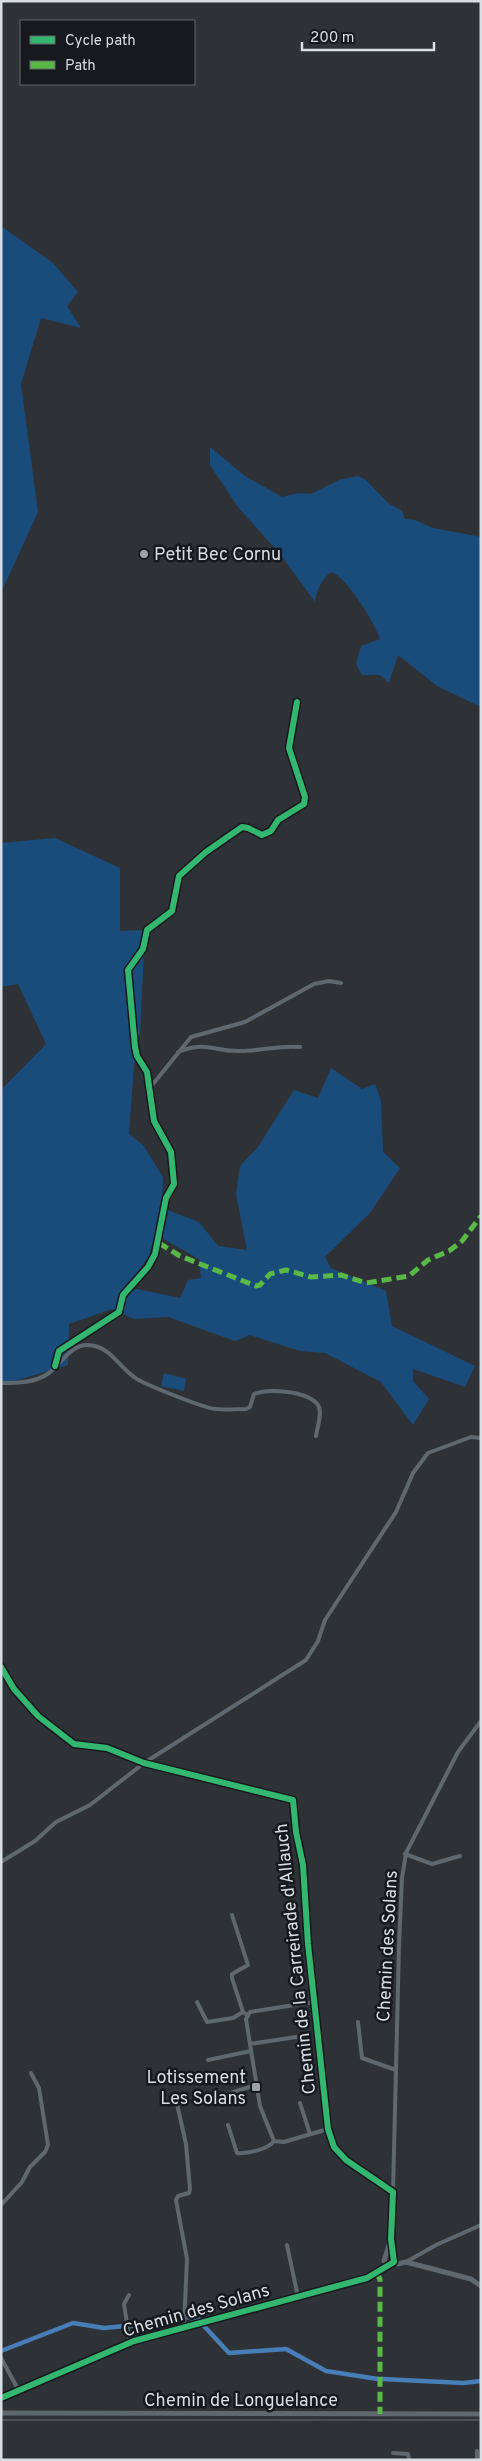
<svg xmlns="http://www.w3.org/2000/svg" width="482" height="2461" font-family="Overpass,sans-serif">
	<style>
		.green { fill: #1a4c7b; fill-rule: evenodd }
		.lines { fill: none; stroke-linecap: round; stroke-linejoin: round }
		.canal { stroke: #477eb7; stroke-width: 4.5 }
		.minor { stroke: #5f676f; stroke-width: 4 }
		.tertiary { stroke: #5f676f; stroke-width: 5 }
		.tram { stroke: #686e73; stroke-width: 1 }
		.quiet { stroke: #58b947; stroke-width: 5; stroke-dasharray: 10 5; stroke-linecap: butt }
		.cycleway-casing { stroke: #16191d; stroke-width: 9 }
		.cycleway { stroke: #33b770; stroke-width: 6 }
		.poi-dot { fill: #9ca1a6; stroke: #16191d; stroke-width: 2 }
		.labels { text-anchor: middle; stroke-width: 5; stroke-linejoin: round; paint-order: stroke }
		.poi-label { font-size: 18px; fill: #d8dde3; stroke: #16191d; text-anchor: start }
		.street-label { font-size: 18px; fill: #d8dde3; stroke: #16191d }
	</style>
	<rect width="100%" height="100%" fill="#2e3236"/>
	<path class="green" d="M 1,226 L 53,263 L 78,292 L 67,306 L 81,328 L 41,318 L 21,384 L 38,512 L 1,593 Z
		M 210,447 L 245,476 L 282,497 L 298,493 L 311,494 L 339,480 L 358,476 L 366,480 L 388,503 L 402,511 L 405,519 L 415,520 L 433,528 L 481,537 L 481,707 L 437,686 L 398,655 L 389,683 L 380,675 L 362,675 L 356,664 L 361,646 L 380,639 C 375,623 346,576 331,572 C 321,580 317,590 315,602 L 280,554 L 238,507 L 210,465 Z
		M 55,838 L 120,868 L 120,931 L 145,930 L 140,1033 L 134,1065 L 129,1134 L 143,1145 L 163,1177 L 162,1208 L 199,1222 L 218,1246 L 247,1250 L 236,1194 L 240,1166 L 258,1147 L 294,1090 L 318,1098 L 331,1068 L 362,1089 L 375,1084 L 381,1101 L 383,1152 L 400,1168 L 370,1213 L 325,1257 L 331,1268 L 386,1291 L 392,1326 L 475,1366 L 465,1387 L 413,1369 L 413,1381 L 429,1399 L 413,1425 L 381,1382 L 325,1353 L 300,1351 L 250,1335 L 235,1341 L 168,1317 L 134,1319 L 112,1309 L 69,1324 L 68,1365 L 1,1385 L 1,1090 L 46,1044 L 18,984 L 1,987 L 1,843 ZM 155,1234 L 199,1259 L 201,1278 L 188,1280 L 180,1298 L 137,1289 L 122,1295 L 149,1256 Z
		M 164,1373 L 186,1379 L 184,1391 L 161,1386 Z"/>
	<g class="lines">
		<path class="canal" d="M 187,2317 L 200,2320
			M 203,2325 L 229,2353 L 286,2349 L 326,2371 L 378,2379
			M 129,2326 L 153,2324 L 182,2317
			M 1,2351 L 73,2323 L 104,2328 L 125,2326
			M 382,2379 L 463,2383 L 481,2381"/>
		<path class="minor" d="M 178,1052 C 208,1040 212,1052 240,1051 C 260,1051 280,1045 300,1047
			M 149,1089 L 191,1037 L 245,1022 L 314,984 L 329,981 L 341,983
			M 55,1366 L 59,1351 L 119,1312 L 123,1295 L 148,1267 L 155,1254 L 166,1198 L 174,1184 L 171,1152 L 154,1121 L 147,1072 L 137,1056 L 135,1047 L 128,970 L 143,949 L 147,930 L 172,911 L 179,876 L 206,852 L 242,827 L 248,828 L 262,835 L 271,831 L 278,820 L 304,804 L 305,797 L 289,748 L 297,702
			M 1,1383 C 18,1383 35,1383 49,1373 C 61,1364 71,1344 88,1345 C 110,1346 118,1366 134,1377 C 143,1384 204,1408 215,1409 C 225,1410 236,1409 246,1409 L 250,1407 L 254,1394 C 269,1388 308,1391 318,1405 C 323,1412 317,1428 316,1436
			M 405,1854 L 432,1864 L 460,1856
			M 1,1862 L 35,1841 L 56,1822 L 90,1805 L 144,1763 L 306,1660 L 318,1641 L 325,1620 L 396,1512 L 413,1473 L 428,1453 L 471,1437 L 481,1438
			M 232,1915 L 248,1965 L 232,1974 L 232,1978 L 243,2012 L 247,2015
			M 197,2002 L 207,2022 L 233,2018 L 243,2012
			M 314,2002 L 256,2011 L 250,2012 L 246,2019 L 260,2106 L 274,2141 L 284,2142 L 328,2129
			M 358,2022 L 362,2058 L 396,2070
			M 250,2044 L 296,2037 L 300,2038
			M 208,2060 L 251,2051
			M 221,2096 L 256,2085
			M 300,2103 L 310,2134
			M 177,2104 L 186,2144 L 190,2189 L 189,2193 L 178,2196 L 176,2200 L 187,2259 L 184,2326
			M 228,2125 L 237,2153 C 247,2154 269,2149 274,2141
			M 393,2192 L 399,1946 L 402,1878 L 406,1853 L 458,1752 L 481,1721
			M 1,2205 L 22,2182 L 30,2167 L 45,2152 L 48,2145 L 39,2088 L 31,2073
			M 287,2245 L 298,2297
			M 406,2262 L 436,2245 L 481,2225
			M 129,2295 L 124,2304 L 130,2343
			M 1,2358 L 19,2391
			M 1,2398 C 55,2375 109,2346 167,2330 C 237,2311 325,2299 389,2266
			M 393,2453 L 408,2454 L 409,2460
			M 477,2460 L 477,2451"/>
		<path class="tertiary" d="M 1,1667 L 14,1689 L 38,1716 L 74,1744 L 107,1748 L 144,1763 L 293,1800 L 296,1832 L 303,1865 L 308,1944 L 328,2129 L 334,2147 L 346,2160 L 393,2192 L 391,2239 L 395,2261 L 389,2266 L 384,2261 L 391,2239
			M 394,2262 L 398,2264 L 406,2262 L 471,2279 L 481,2286
			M 1,2413 L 481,2414"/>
		<path class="tram" d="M 1,2420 L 481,2420"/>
		<path class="quiet" d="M 159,1243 L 180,1256 L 256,1286 L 260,1285 L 270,1274 L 286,1270 L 311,1277 L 341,1275 L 366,1283 L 409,1276 L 428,1260 L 449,1251 L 462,1241 L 481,1216
			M 376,2273 L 380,2279 L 380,2414"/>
		<defs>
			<path id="cycleway" d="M 55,1366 L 59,1351 L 119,1312 L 123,1295 L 148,1267 L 155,1254 L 166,1198 L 174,1184 L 171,1152 L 154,1121 L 147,1072 L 137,1056 L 135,1047 L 128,970 L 143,949 L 147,930 L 172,911 L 179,876 L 206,852 L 242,827 L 248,828 L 262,835 L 271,831 L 278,820 L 304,804 L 305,797 L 289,748 L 297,702
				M 1,1667 L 14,1689 L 38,1716 L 74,1744 L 107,1748 L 144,1763 L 293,1800 L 296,1832 L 303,1865 L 308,1944 L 328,2129 L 334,2147 L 346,2160 L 393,2192 L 391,2239 L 394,2262 L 367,2278 L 134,2341 L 1,2398"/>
		</defs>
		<use href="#cycleway" class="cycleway-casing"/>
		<use href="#cycleway" class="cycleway"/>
	</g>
	<g class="poi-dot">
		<circle cx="144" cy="554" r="5"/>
		<rect x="251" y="2082" width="10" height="10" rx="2.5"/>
	</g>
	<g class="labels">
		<g class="poi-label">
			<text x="154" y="560">Petit Bec Cornu</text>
			<text x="246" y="2083" text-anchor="end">Lotissement<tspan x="246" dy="21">Les Solans</tspan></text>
		</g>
		<g class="street-label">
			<text transform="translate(387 1946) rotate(-87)" y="6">Chemin des Solans</text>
			<text transform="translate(295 1959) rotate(-96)" y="6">Chemin de la Carreirade d'Allauch</text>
			<text transform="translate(196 2310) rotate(-16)" y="6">Chemin des Solans</text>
			<text x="241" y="2406">Chemin de Longuelance</text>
		</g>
	</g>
	<rect width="482" height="2461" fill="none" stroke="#d8dde3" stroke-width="5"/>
	<rect x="20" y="20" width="175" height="65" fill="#16191d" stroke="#64676c"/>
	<rect x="30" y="36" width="25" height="8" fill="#33b770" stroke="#64676c"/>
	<text x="65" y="45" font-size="15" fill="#d8dde3">Cycle path</text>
	<rect x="30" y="61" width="25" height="8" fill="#58b947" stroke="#64676c"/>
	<text x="65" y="70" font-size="15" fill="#d8dde3">Path</text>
	<path d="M302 42v8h132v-8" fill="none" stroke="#d8dde3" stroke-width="2.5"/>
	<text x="310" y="42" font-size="15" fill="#d8dde3" stroke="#16191d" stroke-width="4" paint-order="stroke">200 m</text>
</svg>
